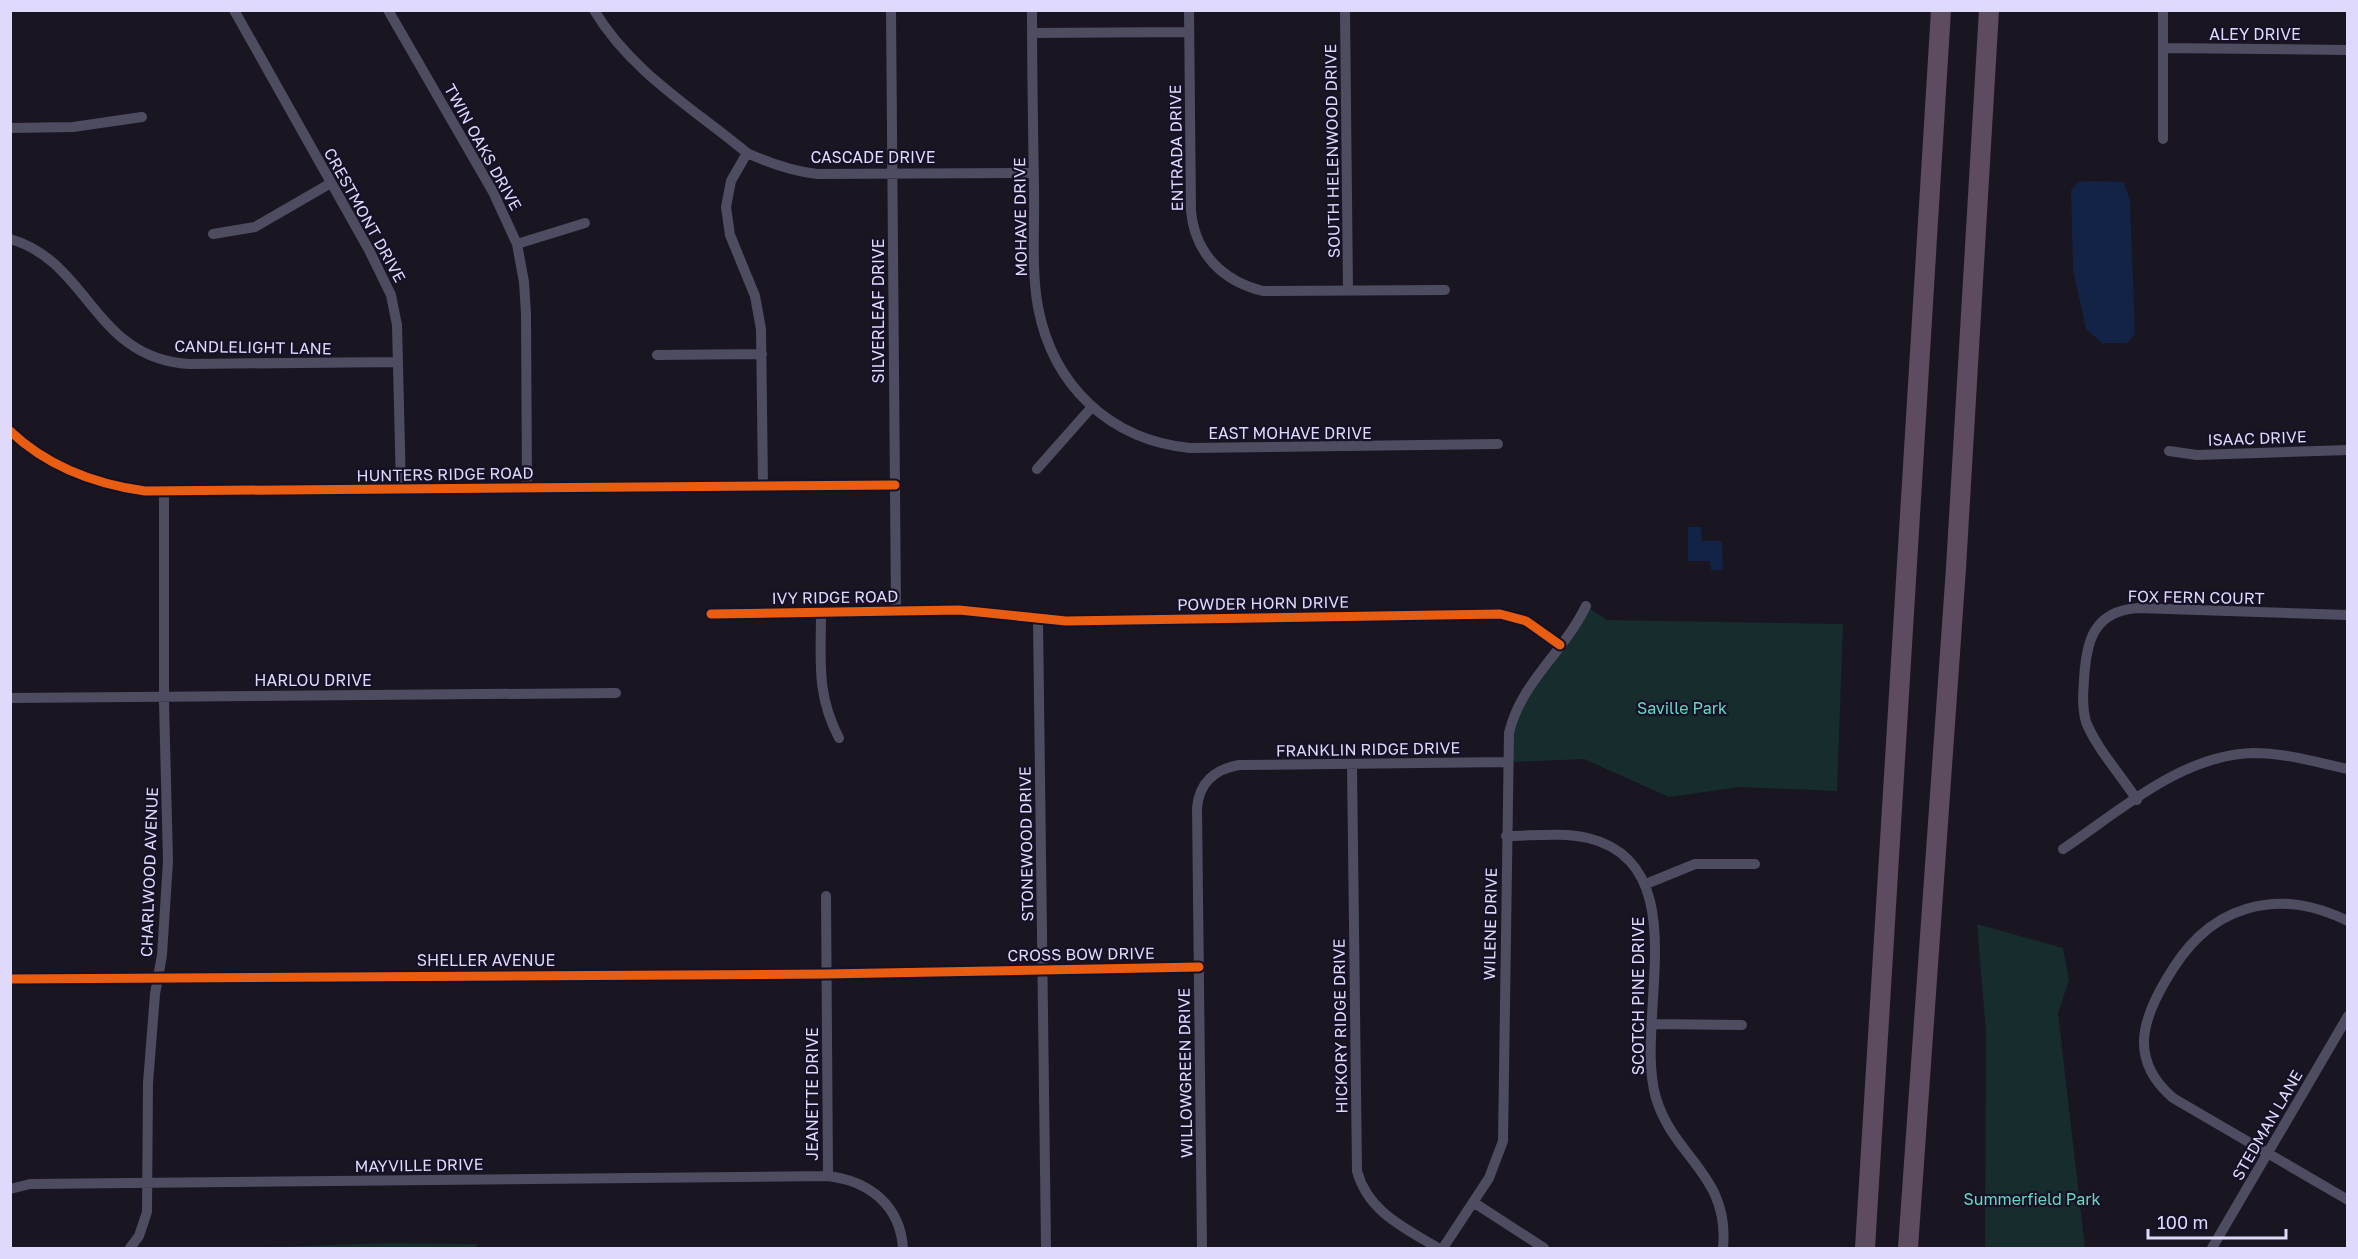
<svg xmlns="http://www.w3.org/2000/svg" width="2358" height="1259" font-family="'Golos Text',sans-serif">
	<style>
		.green { fill: #162c2d }
		.water { fill: #132345 }
		.lines { fill: none; stroke-linecap: round; stroke-linejoin: round }
		.street { stroke: #4e4c61; stroke-width: 10 }
		.highway { stroke: #5d4c5f; stroke-width: 20 }
		.cycleway-casing { stroke: #161126; stroke-width: 13 }
		.cycleway { stroke: #e95d12; stroke-width: 9 }
		.labels { text-anchor: middle; stroke-width: 4.5; stroke-linejoin: round; paint-order: stroke }
		.street-label { font-size: 16px; fill: #dfd9fc; stroke: #161126 }
		.park-label { font-size: 16px; fill: #69d8c2; stroke: #161126 }
	</style>
	<rect width="100%" height="100%" fill="#191621"/>
	<path class="green" d="M 1589,608 L 1607,620 L 1843,624 L 1837,791 L 1740,787 L 1669,797 L 1584,759 L 1512,762 L 1514,732 L 1522,708 Z
		M 1977,924 L 2063,948 L 2069,980 L 2058,1013 L 2085,1248 L 1985,1248 L 1986,1032 Z
		M 390,1243 L 478,1244 L 475,1248 L 240,1248 Z"/>
	<path class="water" d="M 2090,181 L 2124,182 L 2130,201 L 2135,334 L 2127,343 L 2102,343 L 2086,329 L 2073,270 L 2071,190 L 2078,182 Z
		M 1688,527 L 1701,527 L 1702,541 L 1722,541 L 1723,570 L 1711,570 L 1710,561 L 1688,561 Z"/>
	<g class="lines">
		<path class="street" d="M 234,10 L 369,250 L 391,295 L 397,325 L 401,489
			M 388,10 L 493,192 L 517,244 L 524,282 L 526,314 L 527,488
			M 594,10 C 630,71 694,109 747,153 C 769,163 792,171 817,174 L 1034,173
			M 891,10 L 896,611
			M 1032,10 C 1032,70 1033,129 1034,188 C 1035,227 1031,269 1038,307 C 1053,386 1110,440 1190,448 L 1498,444
			M 1189,10 L 1191,211 C 1195,253 1222,281 1263,291 L 1445,290
			M 1345,10 L 1348,291
			M 2163,10 L 2163,139
			M 1032,33 L 1189,32
			M 2163,48 L 2348,50
			M 10,128 L 73,127 L 142,117
			M 747,153 L 731,181 L 726,207 L 730,235 L 755,296 L 761,329 L 763,486
			M 213,234 L 255,227 L 331,183
			M 10,239 C 89,261 94,359 189,364 L 397,362
			M 517,244 L 585,223
			M 657,355 L 762,354
			M 10,431 C 48,467 94,484 145,491 L 895,485
			M 2169,451 L 2197,455 L 2348,450
			M 1037,469 L 1091,408
			M 821,613 C 821,661 816,694 839,738
			M 711,614 L 959,610 L 1066,621 L 1500,614 L 1526,621 L 1560,645
			M 1038,620 L 1046,1248
			M 10,698 L 616,693
			M 1352,765 L 1357,1171 C 1368,1212 1405,1228 1438,1248
			M 2137,800 C 2121,775 2097,749 2086,722 C 2082,708 2083,694 2084,680 C 2086,642 2093,611 2138,608 L 2348,615
			M 1506,836 C 1532,836 1562,832 1588,838 C 1699,865 1633,1021 1656,1098 C 1674,1158 1730,1175 1723,1248
			M 2063,849 C 2120,811 2181,755 2253,753 C 2285,753 2316,762 2348,769
			M 1646,884 L 1695,864 L 1755,864
			M 826,896 L 828,1176
			M 2348,921 C 2315,905 2282,898 2246,909 C 2209,920 2185,947 2166,980 C 2141,1022 2130,1061 2173,1098 L 2348,1200
			M 10,979 L 826,974 L 1199,967
			M 1653,1024 L 1742,1025
			M 10,1189 L 30,1184 L 828,1176 C 869,1181 900,1205 903,1248
			M 1473,1202 L 1544,1248
			M 130,1248 L 139,1236 L 147,1212 L 148,1083 L 155,994 L 162,955 L 168,861 L 164,703 L 164,491
			M 1202,1248 L 1197,808 C 1199,783 1215,769 1239,765 L 1507,762
			M 1443,1248 L 1489,1178 L 1503,1141 L 1509,733 C 1521,682 1564,652 1586,606
			M 2212,1248 L 2348,1016"/>
		<path class="highway" d="M 1865,1248 L 1941,10
			M 1908,1248 L 1956,568 L 1989,10"/>
		<defs>
			<path id="cycleway" d="M 10,431 C 48,467 94,484 145,491 L 895,485
				M 711,614 L 959,610 L 1066,621 L 1500,614 L 1526,621 L 1560,645
				M 10,979 L 826,974 L 1199,967"/>
		</defs>
		<use href="#cycleway" class="cycleway-casing"/>
		<use href="#cycleway" class="cycleway"/>
	</g>
	<g class="labels">
		<g class="street-label">
			<text x="2255" y="40">ALEY DRIVE</text>
			<text transform="translate(483 147) rotate(61)" y="6">TWIN OAKS DRIVE</text>
			<text transform="translate(1176 148) rotate(-91)" y="6">ENTRADA DRIVE</text>
			<text transform="translate(1332 151) rotate(-91)" y="6">SOUTH HELENWOOD DRIVE</text>
			<text x="873" y="163">CASCADE DRIVE</text>
			<text transform="translate(365 215) rotate(61)" y="6">CRESTMONT DRIVE</text>
			<text transform="translate(1020 217) rotate(-91)" y="6">MOHAVE DRIVE</text>
			<text transform="translate(878 311) rotate(-90)" y="6">SILVERLEAF DRIVE</text>
			<text transform="translate(253 347) rotate(1)" y="6">CANDLELIGHT LANE</text>
			<text x="1290" y="439">EAST MOHAVE DRIVE</text>
			<text transform="translate(2257 438) rotate(-2)" y="6">ISAAC DRIVE</text>
			<text transform="translate(445 474) rotate(-1)" y="6">HUNTERS RIDGE ROAD</text>
			<text transform="translate(835 597) rotate(-1)" y="6">IVY RIDGE ROAD</text>
			<text transform="translate(2196 597) rotate(1)" y="6">FOX FERN COURT</text>
			<text transform="translate(1263 603) rotate(-1)" y="6">POWDER HORN DRIVE</text>
			<text x="313" y="686">HARLOU DRIVE</text>
			<text transform="translate(1368 749) rotate(-1)" y="6">FRANKLIN RIDGE DRIVE</text>
			<text transform="translate(1026 844) rotate(-91)" y="6">STONEWOOD DRIVE</text>
			<text transform="translate(149 872) rotate(-88)" y="6">CHARLWOOD AVENUE</text>
			<text transform="translate(1490 924) rotate(-89)" y="6">WILENE DRIVE</text>
			<text transform="translate(1081 954) rotate(-1)" y="6">CROSS BOW DRIVE</text>
			<text x="486" y="966">SHELLER AVENUE</text>
			<text transform="translate(1638 996) rotate(-90)" y="6">SCOTCH PINE DRIVE</text>
			<text transform="translate(1340 1026) rotate(-91)" y="6">HICKORY RIDGE DRIVE</text>
			<text transform="translate(1185 1073) rotate(-91)" y="6">WILLOWGREEN DRIVE</text>
			<text transform="translate(812 1094) rotate(-90)" y="6">JEANETTE DRIVE</text>
			<text transform="translate(2267 1125) rotate(-60)" y="6">STEDMAN LANE</text>
			<text transform="translate(419 1165) rotate(-1)" y="6">MAYVILLE DRIVE</text>
		</g>
		<g class="park-label">
			<text x="1682" y="714">Saville Park</text>
			<text x="2032" y="1205">Summerfield Park</text>
		</g>
	</g>
	<rect width="2358" height="1259" fill="none" stroke="#dfd9fc" stroke-width="24"/>
	<path d="M2148 1229v9h138v-9" fill="none" stroke="#dfd9fc" stroke-width="3"/>
	<text x="2157" y="1229" font-size="18" fill="#dfd9fc" stroke="#161126" stroke-width="4.5" paint-order="stroke">100 m</text>
</svg>
